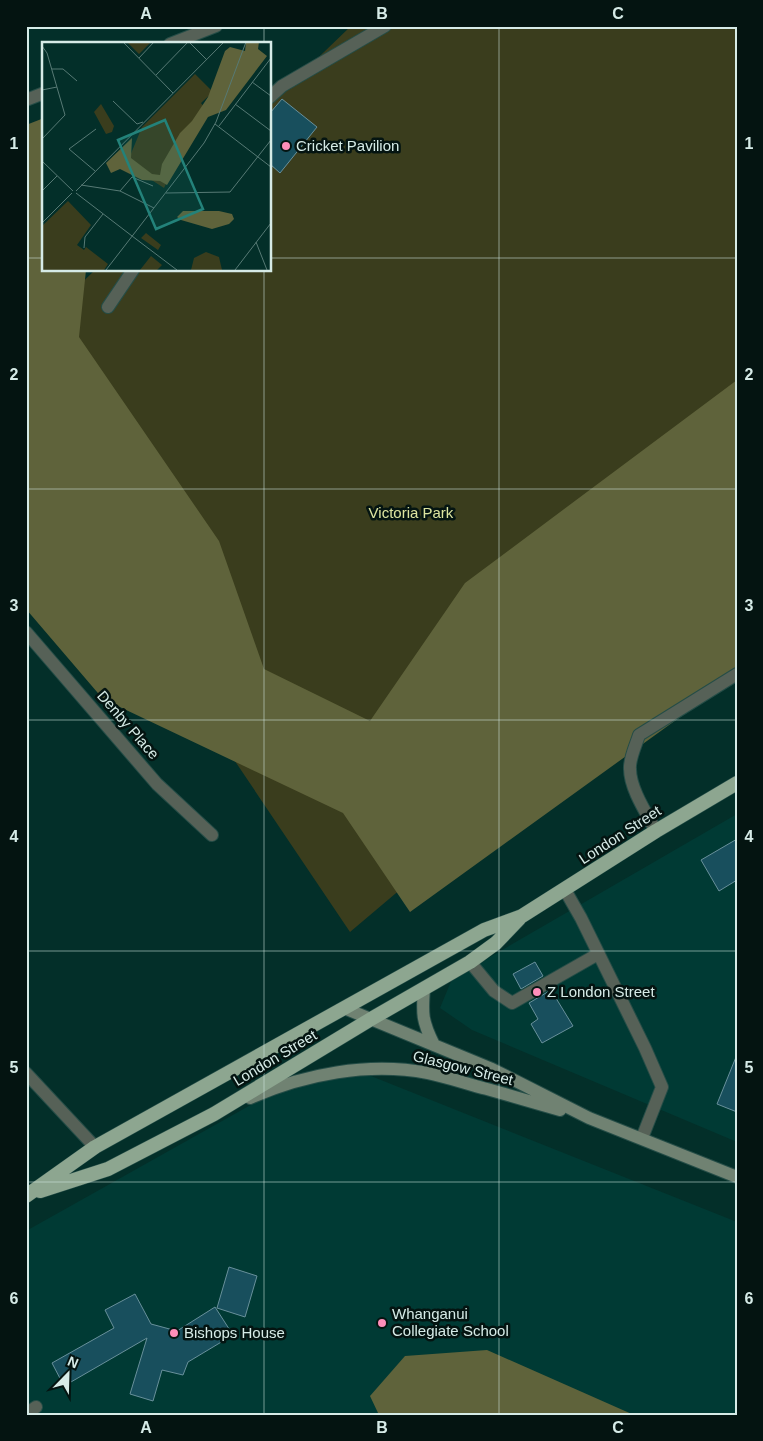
<svg xmlns="http://www.w3.org/2000/svg" width="763" height="1441" font-family="Arial,sans-serif">
	<style>
		.built { fill: #003a34 }
		.green { fill: #3a3d1d }
		.forest { fill: #5f633b }
		.building { fill: #184f5d; stroke: #68909b }
		.lines { fill: none; stroke-linecap: round; stroke-linejoin: round }
		.service-casing { stroke: #254d47; stroke-width: 14 }
		.minor-casing { stroke: #254d47; stroke-width: 14 }
		.tertiary-casing { stroke: #254d47; stroke-width: 14 }
		.secondary-casing { stroke: #254d47; stroke-width: 14 }
		.trunk-casing { stroke: #254d47; stroke-width: 15 }
		.service { stroke: #566157; stroke-width: 12 }
		.minor { stroke: #566157; stroke-width: 12 }
		.tertiary { stroke: #566157; stroke-width: 12 }
		.secondary { stroke: #708272; stroke-width: 12 }
		.trunk { stroke: #8da690; stroke-width: 14 }
		.grid { fill: none; stroke: #d6ebe7; stroke-width: 1; stroke-opacity: 0.55 }
		.poi-dot { fill: #ff8eba; stroke: #041411; stroke-width: 2 }
		.labels { text-anchor: middle; stroke-width: 5; stroke-linejoin: round; paint-order: stroke }
		.poi-label { font-size: 15px; fill: #d6ebe7; stroke: #041411; text-anchor: start }
		.park-label { font-size: 15px; fill: #dde5a0; stroke: #041411 }
		.street-label { font-size: 15px; fill: #d6ebe7; stroke: #041411 }
		.inset-road { fill: none; stroke: #577a75; stroke-width: 1 }
		.view { fill: #23827a; fill-opacity: 0.15; stroke: #23827a; stroke-width: 2.5 }
		.inset-edge { fill: none; stroke: #d6ebe7; stroke-width: 2.5 }
		.neatline { fill: none; stroke: #d6ebe7; stroke-width: 2 }
		.grid-label { font-size: 16px; text-anchor: middle; font-weight: bold; fill: #d6ebe7 }
	</style>
	<rect width="100%" height="100%" fill="#032f29"/>
	<path class="built" d="M 737,814 L 737,1142 L 472,1030 L 440,1008 L 452,979 Z
		M 366,1074 L 737,1222 L 737,1415 L 26,1415 L 26,1231 L 288,1084 Z"/>
	<path class="green" d="M 351,26 L 737,26 L 737,605 L 350,932 L 74,522 L 66,298 L 95,270 L 270,270 L 270,104 Z"/>
	<path class="forest" d="M 44,118 L 44,270 L 86,270 L 79,337 L 219,541 L 264,669 L 370,721 L 465,583 L 737,380 L 737,676 L 410,912 L 343,813 L 103,699 L 26,609 L 26,125 Z
		M 487,1350 L 634,1415 L 379,1415 L 370,1396 L 405,1356 Z"/>
	<path class="building" d="M 282,99 L 317,127 L 280,173 L 270,164 L 270,113 Z
		M 737,839 L 737,880 L 719,891 L 701,860 Z
		M 535,962 L 543,976 L 521,989 L 513,974 Z
		M 551,990 L 573,1026 L 542,1043 L 531,1024 L 538,1019 L 529,1003 Z
		M 736,1057 L 737,1057 L 737,1112 L 717,1104 Z
		M 229,1267 L 257,1276 L 245,1317 L 217,1308 Z
		M 135,1294 L 151,1324 L 177,1331 L 215,1307 L 233,1335 L 188,1362 L 183,1375 L 162,1370 L 153,1401 L 130,1394 L 147,1338 L 64,1386 L 52,1363 L 114,1328 L 105,1310 Z"/>
	<g class="lines">
		<defs>
			<path id="service" d="M 270,97 L 282,86 L 385,26
				M 108,307 L 133,270
				M 656,831 C 647,814 630,789 630,769 C 629,759 636,745 639,735 L 737,674
				M 565,890 L 581,918 L 645,1048 L 662,1087 L 642,1138
				M 470,962 L 494,991 L 512,1003 L 598,954
				M 26,1414 L 36,1407"/>
			<path id="minor" d="M 26,632 L 157,784 L 212,835
				M 26,1073 L 95,1147"/>
			<path id="tertiary" d="M 170,44 L 216,26
				M 26,100 L 44,93"/>
			<path id="secondary" d="M 424,988 C 422,1014 422,1021 434,1045
				M 344,1008 L 492,1069 L 589,1118 L 737,1177
				M 250,1098 C 305,1074 368,1062 428,1073 C 448,1077 467,1084 487,1089 C 511,1096 536,1103 560,1110"/>
			<path id="trunk" d="M 40,1191 L 108,1169 L 214,1114 L 371,1019 L 470,962 L 496,943 L 519,919
				M 26,1196 L 95,1147 L 484,930 L 522,916 L 656,831 L 737,783"/>
		</defs>
		<use href="#service" class="service-casing"/>
		<use href="#minor" class="minor-casing"/>
		<use href="#tertiary" class="tertiary-casing"/>
		<use href="#secondary" class="secondary-casing"/>
		<use href="#trunk" class="trunk-casing"/>
		<use href="#service" class="service"/>
		<use href="#minor" class="minor"/>
		<use href="#tertiary" class="tertiary"/>
		<use href="#secondary" class="secondary"/>
		<use href="#trunk" class="trunk"/>
	</g>
	<path class="grid" d="M 264,26 L 264,44M 499,26 L 499,1415M 26,258 L 44,258M 270,258 L 737,258M 264,270 L 264,1415M 26,489 L 737,489M 26,720 L 737,720M 26,951 L 737,951M 26,1182 L 737,1182"/>
	<g class="poi-dot">
		<circle cx="286" cy="146" r="5"/>
		<circle cx="537" cy="992" r="5"/>
		<circle cx="382" cy="1323" r="5"/>
		<circle cx="174" cy="1333" r="5"/>
	</g>
	<g class="labels">
		<g class="poi-label">
			<text x="296" y="151">Cricket Pavilion</text>
			<text x="547" y="997">Z London Street</text>
			<text x="392" y="1319">Whanganui<tspan x="392" dy="17">Collegiate School</tspan></text>
			<text x="184" y="1338">Bishops House</text>
		</g>
		<g class="park-label">
			<text x="411" y="518">Victoria Park</text>
		</g>
		<g class="street-label">
			<text transform="translate(128 725) rotate(49)" y="5">Denby Place</text>
			<text transform="translate(620 835) rotate(-33)" y="5">London Street</text>
			<text transform="translate(275 1058) rotate(-31)" y="5">London Street</text>
			<text transform="translate(463 1068) rotate(14)" y="5">Glasgow Street</text>
		</g>
	</g>
	<g transform="translate(42 42)">
		<rect width="229" height="229" fill="#032f29"/>
		<path d="M 85,0 L 109,0 L 97,12 ZM 153,32 L 171,50 L 159,61 L 162,65 L 122,146 L 94,128 L 88,114 L 100,85 ZM 59,62 L 72,84 L 70,90 L 64,92 L 52,70 ZM 26,159 L 49,183 L 35,203 L 42,208 L 44,205 L 66,222 L 62,228 L 0,228 L 0,184 ZM 104,191 L 119,203 L 116,208 L 99,196 ZM 164,210 L 177,215 L 180,228 L 149,228 L 152,216 ZM 109,214 L 120,223 L 115,228 L 98,228 Z" fill="#3a3d1d"/>
		<path d="M 204,0 L 217,0 L 216,7 L 225,14 L 184,68 L 166,75 L 125,143 L 118,139 L 100,138 L 78,127 L 69,131 L 64,121 L 90,96 L 89,116 L 110,132 L 118,133 L 120,122 L 138,91 L 150,79 L 166,55 L 183,9 L 188,5 L 203,9 ZM 141,169 L 177,169 L 190,172 L 192,177 L 187,182 L 170,187 L 139,178 L 135,175 Z" fill="#5f633b"/>
		<path class="inset-road" d="M 81,0 L 131,51M 147,0 L 165,18M 0,4 L 5,11 L 23,73 L 0,97M 97,16 L 112,0M 10,27 L 21,27 L 35,39M 114,33 L 146,0M 210,40 L 229,54M 0,48 L 15,45M 71,59 L 95,82 L 101,80M 193,62 L 229,89M 173,82 L 229,125M 177,84 L 229,16M 0,119 L 31,149M 53,129 L 27,107 L 54,87M 39,143 L 78,149 L 112,166M 0,149 L 15,134M 34,149 L 182,0M 78,149 L 90,135 L 111,144M 34,151 L 90,194M 124,151 L 188,150 L 229,98M 0,181 L 30,151M 90,194 L 135,228M 214,200 L 225,228M 42,206 L 43,195 L 61,172M 64,228 L 162,101 L 174,80 L 204,0M 193,228 L 229,181"/>
		<path class="view" d="M 123,78 L 161,167 L 114,187 L 76,98 Z"/>
		<rect width="229" height="229" class="inset-edge"/>
	</g>
	<rect width="763" height="1441" fill="none" stroke="#041411" stroke-width="55"/>
	<g transform="translate(68 1374) rotate(23)" stroke="#041411" stroke-width="4" paint-order="stroke">
	<path d="M0-4L9 19L0 12L-9 19Z" fill="#d6ebe7"/>
	<text y="-8" font-size="14" font-weight="bold" text-anchor="middle" fill="#d6ebe7">N</text>
	</g>
	<rect x="28" y="28" width="708" height="1386" class="neatline"/>
	<g class="grid-label">
		<text x="146" y="19">A</text>
		<text x="382" y="19">B</text>
		<text x="618" y="19">C</text>
		<text x="14" y="149">1</text>
		<text x="749" y="149">1</text>
		<text x="14" y="380">2</text>
		<text x="749" y="380">2</text>
		<text x="14" y="611">3</text>
		<text x="749" y="611">3</text>
		<text x="14" y="842">4</text>
		<text x="749" y="842">4</text>
		<text x="14" y="1073">5</text>
		<text x="749" y="1073">5</text>
		<text x="14" y="1304">6</text>
		<text x="749" y="1304">6</text>
		<text x="146" y="1433">A</text>
		<text x="382" y="1433">B</text>
		<text x="618" y="1433">C</text>
	</g>
</svg>
